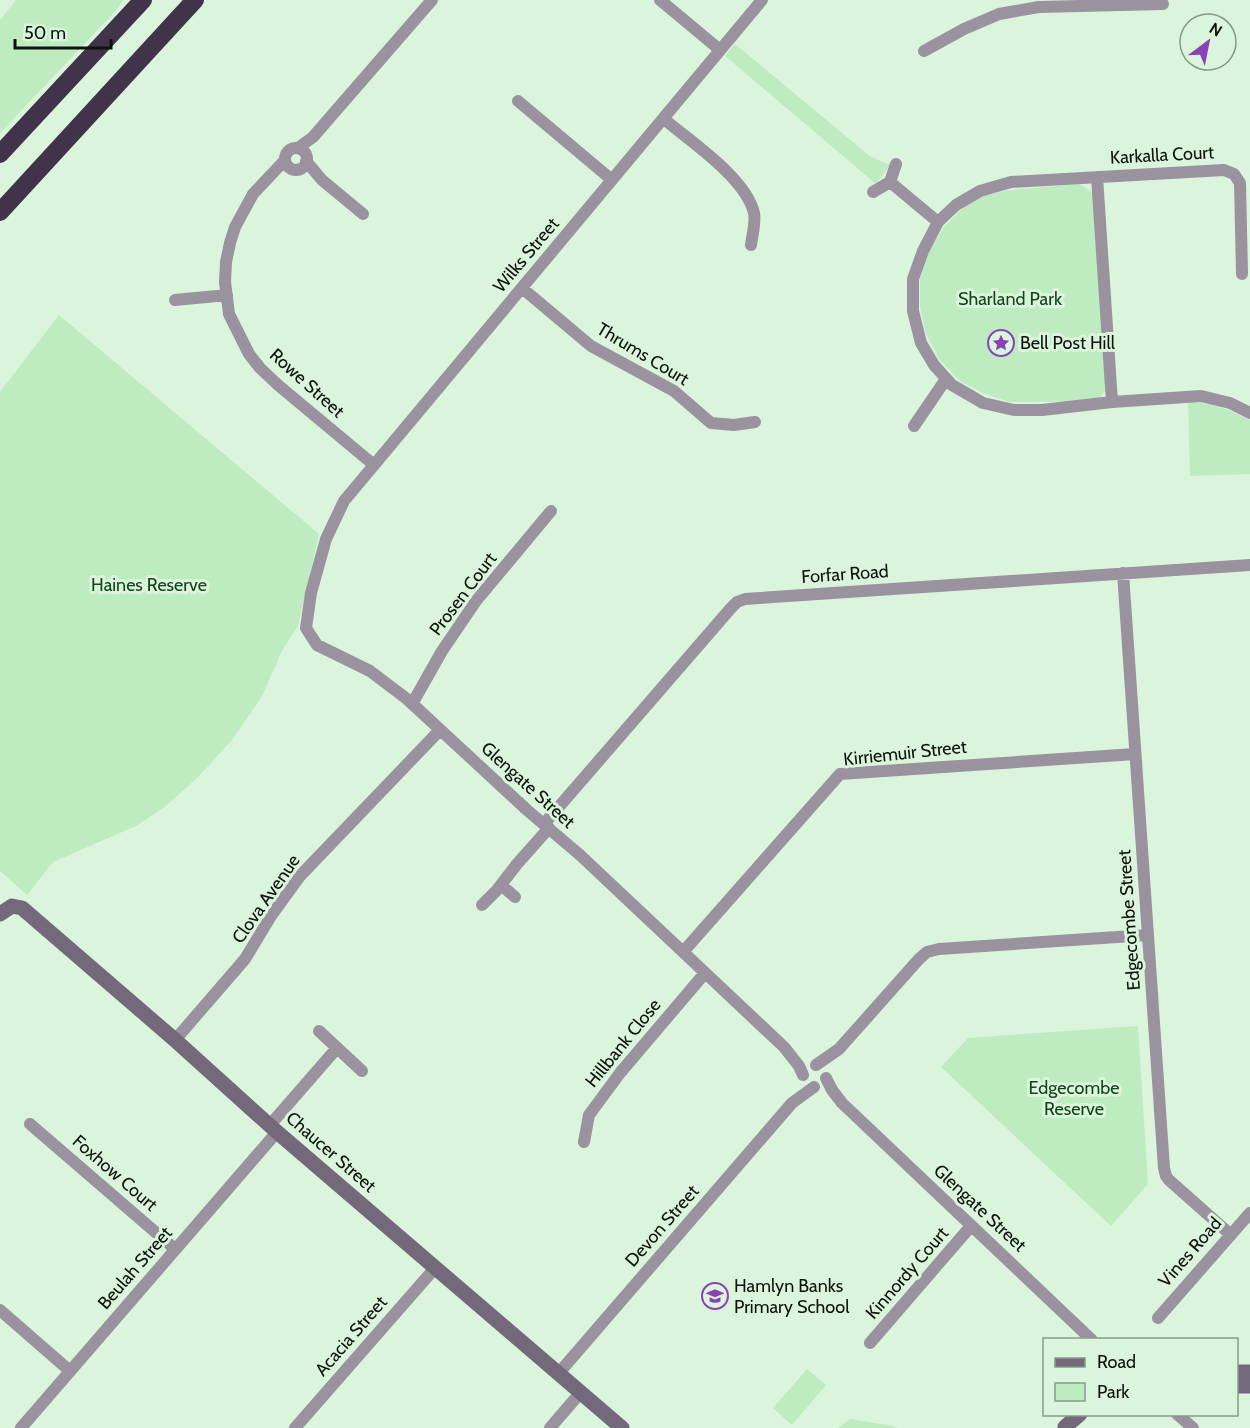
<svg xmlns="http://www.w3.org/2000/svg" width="1250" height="1428" font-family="Cabin,sans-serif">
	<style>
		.green { fill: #beecc0 }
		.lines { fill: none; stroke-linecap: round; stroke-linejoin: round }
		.street { stroke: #9a939f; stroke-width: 12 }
		.secondary { stroke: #73697a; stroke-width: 15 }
		.highway { stroke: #40334a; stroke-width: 18 }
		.labels { text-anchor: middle; stroke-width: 6; stroke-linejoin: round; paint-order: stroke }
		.street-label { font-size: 18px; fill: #0c140c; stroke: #dbf4dc }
		.park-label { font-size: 18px; fill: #13451b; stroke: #dbf4dc }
		.poi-label { font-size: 18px; fill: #0c140c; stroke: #dbf4dc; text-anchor: start }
	</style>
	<rect width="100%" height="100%" fill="#dbf4dc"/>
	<path class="green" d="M 16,0 L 123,0 L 118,8 L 109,18 L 0,133 L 0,20 Z
		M 735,44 L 871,157 L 890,165 L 876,184 L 725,56 Z
		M 1079,184 L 1091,191 L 1094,201 L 1106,378 L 1105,391 L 1099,399 L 1087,401 L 1009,402 L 983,393 L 960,381 L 939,359 L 926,334 L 920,307 L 920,279 L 929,251 L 944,227 L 964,207 L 984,196 L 1009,190 Z
		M 59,315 L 319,534 L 298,626 L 283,649 L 261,698 L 232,740 L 198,777 L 165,807 L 136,826 L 53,862 L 27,895 L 0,871 L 0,392 Z
		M 1188,402 C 1211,402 1230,410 1250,420 L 1250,474 L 1190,476 Z
		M 1138,1026 L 1148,1184 L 1111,1226 L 941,1067 L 968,1038 Z
		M 807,1369 L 826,1385 L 792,1425 L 773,1408 Z
		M 850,1419 L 893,1426 L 897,1428 L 838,1428 Z"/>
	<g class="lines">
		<path class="street" d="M 660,0 L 720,50
			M 762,0 L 344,501 L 326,539 L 311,593 L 306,628 L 317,645 L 370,671 L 407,699 L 527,810 L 580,855 L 784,1047 L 799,1066 L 803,1075
			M 924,51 L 964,29 L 999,14 L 1039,7 L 1163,4
			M 518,101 L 612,180
			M 664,119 C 691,142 746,178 754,213 C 756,222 752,236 751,245
			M 298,148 L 313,137 L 432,0
			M285 159a11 11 0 1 1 22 0a11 11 0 1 1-22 0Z
			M 285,160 L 253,194 L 235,227 L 230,243 L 226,262 L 225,282 L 229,314 L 249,354 L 260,368 L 278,385 L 374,465
			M 306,161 L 322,180 L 363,214
			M 1097,177 L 1112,402
			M 890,182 L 938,222
			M 873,192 L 890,182 L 896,164
			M 1242,274 L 1240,183 L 1234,174 L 1224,170 L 1011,182 L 980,191 L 956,205 L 938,222 L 923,251 L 913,279 L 913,311 L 921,343 L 934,365 L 952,385 L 983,403 L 1014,410 L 1042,410 L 1112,402 L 1201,396 L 1230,403 L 1250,413
			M 522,288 L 591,346 L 674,391 L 711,423 L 734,425 L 755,422
			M 175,300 L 227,295
			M 914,426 L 946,379
			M 1123,573 L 1164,1168 L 1166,1176 L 1169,1180 L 1231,1235
			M 412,704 L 442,651 L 476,601 L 551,511
			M 544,824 L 731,608 L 737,602 L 745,599 L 1250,565
			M 501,885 L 515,897
			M 482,905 L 497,890 L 517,864 L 549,828
			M 683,952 L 840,774 L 1135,754
			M 319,1031 L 362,1071
			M 175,1040 L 245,959 L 271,916 L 300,876 L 440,730
			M 816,1065 L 839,1049 L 919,959 L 927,952 L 939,949 L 1148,935
			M 826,1078 L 832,1090 L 842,1103 L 1092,1340
			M 30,1124 L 175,1249
			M 270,1125 L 337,1048
			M 584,1142 L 589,1115 L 620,1073 L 705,973
			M 0,1310 L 70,1371
			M 1158,1318 L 1250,1213
			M 870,1343 L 971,1226
			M 558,1374 L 792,1103 L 814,1087
			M 1177,1414 L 1193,1428
			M 21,1428 L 277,1132
			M 295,1428 L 435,1268
			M 550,1428 L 581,1392"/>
		<path class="secondary" d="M 0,914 L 12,906 L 22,908 L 175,1040 L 277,1132 L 622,1428
			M 1236,1372 L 1250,1372
			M 1236,1386 L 1250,1386
			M 1065,1427 L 1080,1414"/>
		<path class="highway" d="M 0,154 L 143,0
			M 0,212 L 195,0"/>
	</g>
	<defs>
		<symbol id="sight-ring" viewBox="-11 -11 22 22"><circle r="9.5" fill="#dbf4dc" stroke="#8a42b5" stroke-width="1.5"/><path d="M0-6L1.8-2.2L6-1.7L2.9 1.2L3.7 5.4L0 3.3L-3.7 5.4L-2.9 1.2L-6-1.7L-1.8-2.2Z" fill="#8a42b5"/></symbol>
		<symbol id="school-ring" viewBox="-11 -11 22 22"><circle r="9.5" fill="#dbf4dc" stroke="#8a42b5" stroke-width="1.5"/><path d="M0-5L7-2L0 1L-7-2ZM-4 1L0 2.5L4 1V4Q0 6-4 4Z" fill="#8a42b5"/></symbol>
	</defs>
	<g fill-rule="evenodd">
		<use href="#sight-ring" x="986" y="328" width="30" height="30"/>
		<use href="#school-ring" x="700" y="1281" width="30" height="30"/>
	</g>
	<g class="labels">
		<g class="street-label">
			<text transform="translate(1162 155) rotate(-3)" y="6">Karkalla Court</text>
			<text transform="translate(526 255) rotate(-50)" y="6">Wilks Street</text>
			<text transform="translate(643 354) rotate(31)" y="6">Thrums Court</text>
			<text transform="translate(307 383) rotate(42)" y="6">Rowe Street</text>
			<text transform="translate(845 574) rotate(-4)" y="6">Forfar Road</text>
			<text transform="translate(463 594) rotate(-53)" y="6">Prosen Court</text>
			<text transform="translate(905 753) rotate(-6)" y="6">Kirriemuir Street</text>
			<text transform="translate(528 785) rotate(42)" y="6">Glengate Street</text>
			<text transform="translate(266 899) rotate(-55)" y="6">Clova Avenue</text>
			<text transform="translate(1129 920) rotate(-94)" y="6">Edgecombe Street</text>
			<text transform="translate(623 1043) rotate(-51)" y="6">Hillbank Close</text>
			<text transform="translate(331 1152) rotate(41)" y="6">Chaucer Street</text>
			<text transform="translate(115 1173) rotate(41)" y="6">Foxhow Court</text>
			<text transform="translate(980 1208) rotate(43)" y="6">Glengate Street</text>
			<text transform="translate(662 1226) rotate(-49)" y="6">Devon Street</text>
			<text transform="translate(1190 1252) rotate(-49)" y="6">Vines Road</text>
			<text transform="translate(135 1268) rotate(-49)" y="6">Beulah Street</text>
			<text transform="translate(907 1273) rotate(-49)" y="6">Kinnordy Court</text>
			<text transform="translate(351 1336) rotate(-49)" y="6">Acacia Street</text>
		</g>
		<g class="park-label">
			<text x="1010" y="305">Sharland Park</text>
			<text x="149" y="591">Haines Reserve</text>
			<text x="1074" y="1094">Edgecombe<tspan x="1074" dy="21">Reserve</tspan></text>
		</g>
		<g class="poi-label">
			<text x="1020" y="349">Bell Post Hill</text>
			<text x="734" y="1292">Hamlyn Banks<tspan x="734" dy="21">Primary School</tspan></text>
		</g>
	</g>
	<rect x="1043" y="1338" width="195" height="78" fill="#dbf4dc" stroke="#889a89" stroke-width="1.5"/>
	<rect x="1055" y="1358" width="30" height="9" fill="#73697a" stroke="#889a89" stroke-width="1.5"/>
	<text x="1097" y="1368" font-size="18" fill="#0c140c">Road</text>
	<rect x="1055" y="1383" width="30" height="18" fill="#beecc0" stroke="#889a89" stroke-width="1.5"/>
	<text x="1097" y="1398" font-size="18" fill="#0c140c">Park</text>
	<g transform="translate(1208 42) rotate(32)"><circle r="28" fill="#dbf4dc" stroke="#889a89" stroke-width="1.5"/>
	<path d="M0-4.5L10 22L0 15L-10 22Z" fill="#8a42b5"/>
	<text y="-9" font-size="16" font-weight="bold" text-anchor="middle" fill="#0c140c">N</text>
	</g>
	<path d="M15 39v9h96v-9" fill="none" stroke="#0c140c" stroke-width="3"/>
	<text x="24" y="39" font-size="18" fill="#0c140c" stroke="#dbf4dc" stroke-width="4.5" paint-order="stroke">50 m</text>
</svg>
